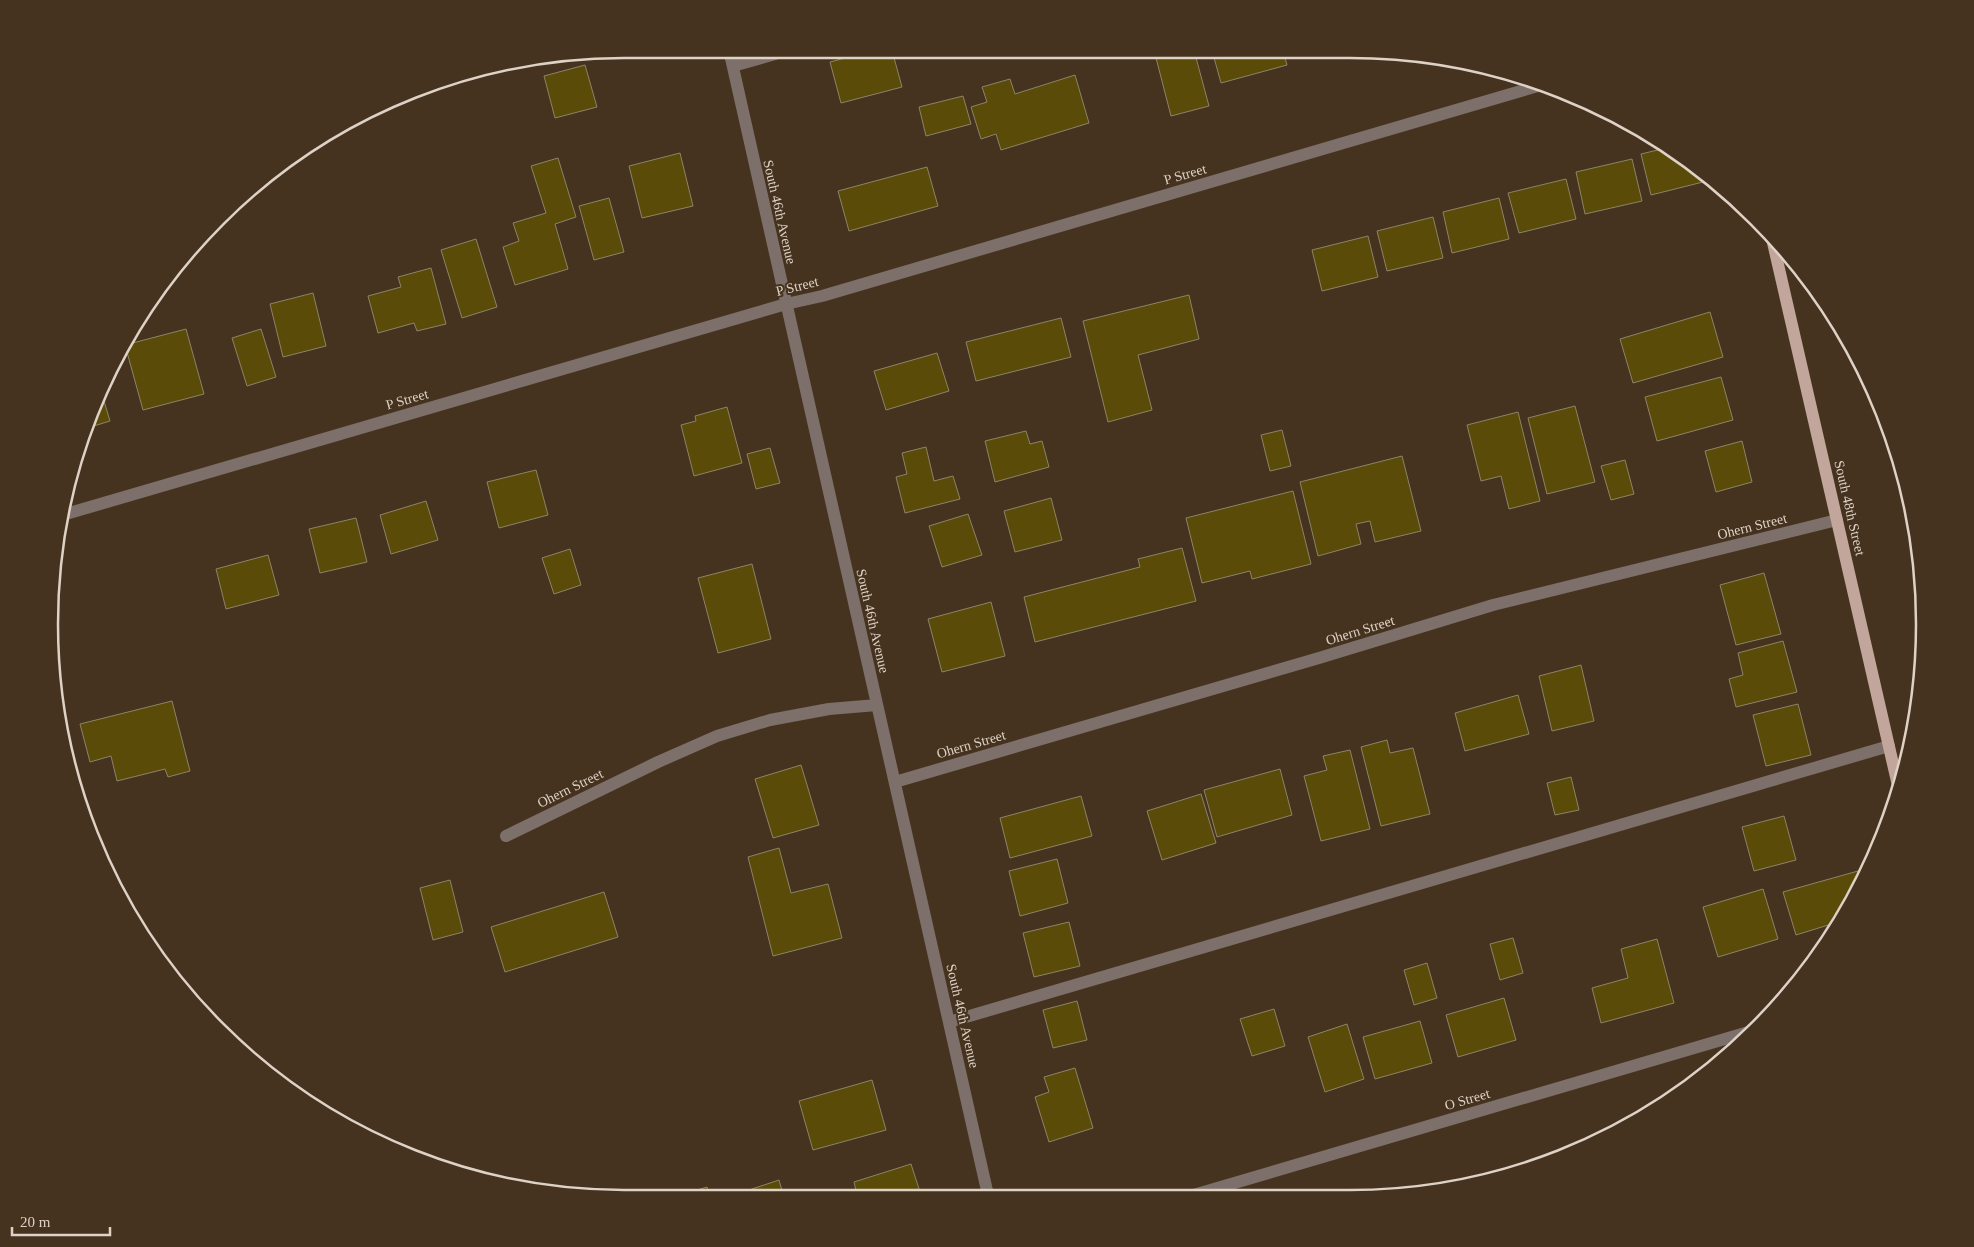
<svg xmlns="http://www.w3.org/2000/svg" width="1974" height="1247" font-family="'Times New Roman',serif">
	<style>
		.building { fill: #5b4b08; stroke: #8c8468 }
		.lines { fill: none; stroke-linecap: round; stroke-linejoin: round }
		.minor { stroke: #7d6f6a; stroke-width: 12 }
		.major { stroke: #c2a69c; stroke-width: 12 }
		.labels { text-anchor: middle; stroke-width: 4; stroke-linejoin: round; paint-order: stroke }
		.street-label { font-size: 14px; fill: #ded2c6; stroke: #46331f }
		.rim { fill: none; stroke: #ded2c6; stroke-width: 2.5 }
	</style>
	<rect width="100%" height="100%" fill="#46331f"/>
	<path class="building" d="M 860,54 L 893,54 L 902,87 L 841,103 L 830,62 Z
		M 1155,54 L 1195,54 L 1209,106 L 1171,116 Z
		M 1213,54 L 1284,54 L 1287,65 L 1221,83 Z
		M 585,65 L 597,107 L 555,118 L 544,76 Z
		M 1075,75 L 1089,123 L 1001,150 L 996,134 L 981,139 L 971,107 L 987,102 L 982,87 L 1010,79 L 1015,94 Z
		M 963,96 L 971,124 L 926,136 L 919,107 Z
		M 1666,148 L 1701,168 L 1705,172 L 1707,181 L 1651,195 L 1641,154 Z
		M 680,153 L 693,206 L 642,218 L 629,166 Z
		M 558,158 L 576,217 L 555,224 L 568,269 L 515,285 L 503,247 L 519,241 L 513,223 L 546,213 L 531,166 Z
		M 1632,159 L 1642,201 L 1585,214 L 1576,172 Z
		M 927,167 L 938,206 L 849,231 L 838,191 Z
		M 1566,179 L 1576,219 L 1519,233 L 1508,193 Z
		M 609,198 L 624,252 L 594,260 L 579,206 Z
		M 1499,198 L 1509,239 L 1452,253 L 1443,212 Z
		M 1433,217 L 1443,258 L 1387,271 L 1377,231 Z
		M 1368,236 L 1378,277 L 1322,291 L 1312,250 Z
		M 476,239 L 497,307 L 462,318 L 441,250 Z
		M 431,268 L 446,324 L 417,331 L 414,323 L 378,333 L 368,296 L 401,287 L 398,277 Z
		M 313,293 L 326,346 L 283,357 L 270,304 Z
		M 1189,295 L 1199,339 L 1138,355 L 1152,410 L 1108,422 L 1083,321 Z
		M 1710,312 L 1723,357 L 1633,383 L 1620,339 Z
		M 1061,318 L 1071,357 L 976,381 L 966,342 Z
		M 186,329 L 204,394 L 143,410 L 125,345 Z
		M 261,329 L 276,377 L 247,386 L 232,338 Z
		M 937,353 L 949,391 L 886,410 L 874,371 Z
		M 1721,377 L 1733,420 L 1657,441 L 1645,397 Z
		M 101,391 L 110,421 L 84,429 Z
		M 1575,406 L 1595,482 L 1547,494 L 1528,418 Z
		M 727,407 L 742,463 L 694,476 L 681,425 L 696,421 L 695,416 Z
		M 1518,412 L 1540,501 L 1509,509 L 1501,476 L 1481,481 L 1467,425 Z
		M 1282,430 L 1291,466 L 1270,471 L 1261,435 Z
		M 1026,431 L 1030,444 L 1042,441 L 1049,467 L 995,482 L 985,441 Z
		M 1742,441 L 1752,482 L 1716,492 L 1705,451 Z
		M 926,447 L 934,481 L 953,476 L 960,499 L 905,513 L 896,477 L 907,474 L 902,453 Z
		M 770,448 L 780,483 L 756,489 L 747,454 Z
		M 1402,456 L 1421,531 L 1375,542 L 1370,521 L 1356,524 L 1361,544 L 1318,556 L 1300,482 Z
		M 1625,460 L 1634,494 L 1611,500 L 1601,466 Z
		M 536,470 L 548,515 L 499,528 L 487,482 Z
		M 1293,491 L 1311,564 L 1252,579 L 1250,571 L 1202,583 L 1186,518 Z
		M 1051,498 L 1062,540 L 1015,552 L 1004,511 Z
		M 426,501 L 438,540 L 391,554 L 380,515 Z
		M 968,514 L 982,555 L 942,567 L 929,526 Z
		M 356,518 L 367,562 L 320,573 L 309,529 Z
		M 1182,548 L 1196,601 L 1035,642 L 1024,597 L 1140,567 L 1138,559 Z
		M 570,549 L 581,585 L 554,594 L 542,558 Z
		M 268,555 L 279,595 L 226,609 L 216,569 Z
		M 752,564 L 771,639 L 718,653 L 698,578 Z
		M 1764,573 L 1781,634 L 1736,645 L 1720,585 Z
		M 991,602 L 1005,656 L 942,672 L 928,619 Z
		M 1783,641 L 1797,692 L 1736,707 L 1729,679 L 1743,675 L 1738,653 Z
		M 1581,665 L 1594,721 L 1552,731 L 1539,676 Z
		M 1518,695 L 1529,734 L 1465,751 L 1455,713 Z
		M 172,701 L 190,771 L 168,777 L 165,769 L 117,781 L 111,756 L 90,762 L 80,724 Z
		M 1798,704 L 1811,755 L 1766,766 L 1753,715 Z
		M 1387,740 L 1390,753 L 1413,748 L 1430,814 L 1381,826 L 1361,747 Z
		M 1350,750 L 1370,829 L 1321,841 L 1304,776 L 1327,770 L 1323,756 Z
		M 801,765 L 819,825 L 773,838 L 755,779 Z
		M 1280,769 L 1292,815 L 1217,837 L 1204,790 Z
		M 1571,777 L 1579,810 L 1555,815 L 1547,783 Z
		M 1201,794 L 1216,843 L 1162,860 L 1147,811 Z
		M 1081,796 L 1092,836 L 1010,858 L 1000,818 Z
		M 1784,816 L 1796,860 L 1754,871 L 1742,827 Z
		M 779,848 L 791,893 L 828,884 L 842,938 L 773,956 L 748,857 Z
		M 1057,859 L 1068,903 L 1020,916 L 1009,871 Z
		M 1858,871 L 1862,884 L 1838,922 L 1796,935 L 1783,892 Z
		M 450,880 L 463,932 L 433,940 L 420,888 Z
		M 1763,889 L 1778,939 L 1718,957 L 1703,907 Z
		M 604,892 L 618,937 L 505,972 L 491,927 Z
		M 1069,922 L 1080,966 L 1034,977 L 1023,933 Z
		M 1513,938 L 1523,973 L 1500,980 L 1490,944 Z
		M 1657,939 L 1674,1003 L 1601,1023 L 1592,988 L 1628,978 L 1621,949 Z
		M 1427,963 L 1437,998 L 1414,1005 L 1404,970 Z
		M 1504,998 L 1516,1040 L 1458,1057 L 1446,1015 Z
		M 1077,1001 L 1087,1040 L 1053,1048 L 1043,1010 Z
		M 1274,1009 L 1285,1046 L 1252,1056 L 1240,1019 Z
		M 1420,1021 L 1432,1063 L 1375,1079 L 1363,1037 Z
		M 1347,1024 L 1364,1079 L 1325,1092 L 1308,1037 Z
		M 1075,1068 L 1093,1128 L 1049,1142 L 1035,1097 L 1049,1092 L 1044,1077 Z
		M 872,1080 L 886,1130 L 813,1150 L 799,1101 Z
		M 911,1164 L 921,1195 L 857,1195 L 854,1182 Z
		M 779,1180 L 783,1194 L 747,1194 L 746,1191 Z
		M 707,1187 L 709,1194 L 684,1194 Z"/>
	<g class="lines">
		<path class="minor" d="M 730,54 L 988,1195
			M 733,66 L 775,54
			M 59,516 L 786,304 L 822,296 L 1541,85
			M 895,782 L 1319,658 L 1493,605 L 1837,520
			M 506,836 L 658,762 L 717,736 L 770,720 L 829,709 L 877,705
			M 949,1022 L 1889,746
			M 1190,1196 L 1752,1031"/>
		<path class="major" d="M 1771,234 L 1899,790"/>
	</g>
	<g class="labels">
		<g class="street-label">
			<text transform="translate(1185 174) rotate(-16)" y="5">P Street</text>
			<text transform="translate(780 212) rotate(77)" y="5">South 46th Avenue</text>
			<text transform="translate(797 286) rotate(-14)" y="5">P Street</text>
			<text transform="translate(407 399) rotate(-16)" y="5">P Street</text>
			<text transform="translate(1850 508) rotate(77)" y="5">South 48th Street</text>
			<text transform="translate(1752 526) rotate(-14)" y="5">Ohern Street</text>
			<text transform="translate(873 621) rotate(77)" y="5">South 46th Avenue</text>
			<text transform="translate(1360 630) rotate(-17)" y="5">Ohern Street</text>
			<text transform="translate(971 744) rotate(-16)" y="5">Ohern Street</text>
			<text transform="translate(570 788) rotate(-26)" y="5">Ohern Street</text>
			<text transform="translate(963 1016) rotate(77)" y="5">South 46th Avenue</text>
			<text transform="translate(1467 1099) rotate(-16)" y="5">O Street</text>
		</g>
	</g>
	<path d="M0 0H1974V1247H0ZM624 58H1350A566 566 0 0 1 1916 624V624A566 566 0 0 1 1350 1190H624A566 566 0 0 1 58 624V624A566 566 0 0 1 624 58Z" fill="#46331f" fill-rule="evenodd"/>
	<path class="rim" d="M624 58H1350A566 566 0 0 1 1916 624V624A566 566 0 0 1 1350 1190H624A566 566 0 0 1 58 624V624A566 566 0 0 1 624 58Z"/>
	<path d="M12 1227v8h98v-8" fill="none" stroke="#ded2c6" stroke-width="2.5"/>
	<text x="20" y="1227" font-size="15" fill="#ded2c6" stroke="#46331f" stroke-width="4" paint-order="stroke">20 m</text>
</svg>
